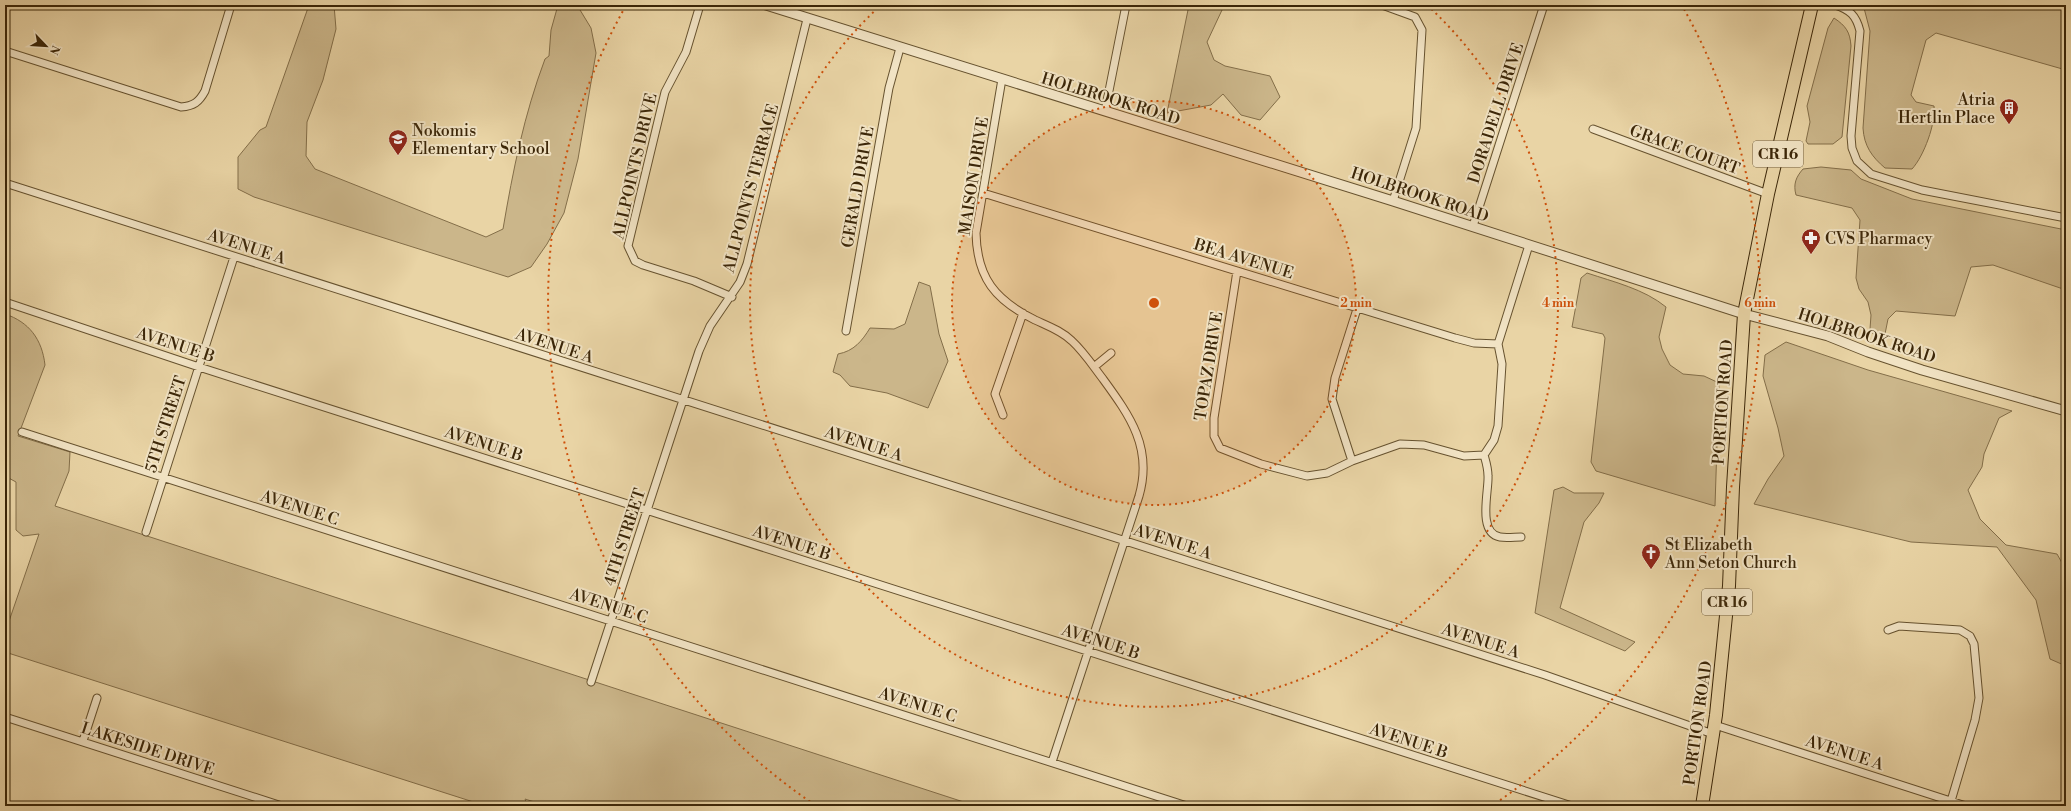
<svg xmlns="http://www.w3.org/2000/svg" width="2071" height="811" font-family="'Libre Bodoni',serif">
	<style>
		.green { fill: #cbb68a; stroke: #836e49 }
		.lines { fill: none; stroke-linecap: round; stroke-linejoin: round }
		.minor-casing { stroke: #66522f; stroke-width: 9 }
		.tertiary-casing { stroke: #66522f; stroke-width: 11 }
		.primary-casing { stroke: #3b2608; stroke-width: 14 }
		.minor { stroke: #f1e3c4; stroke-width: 7 }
		.tertiary { stroke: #f1e3c4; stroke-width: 9 }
		.primary { stroke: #e9d4a5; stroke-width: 12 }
		.ring { fill: none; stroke: #ce510b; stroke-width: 2; stroke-dasharray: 2 4 }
		.labels { text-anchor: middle; stroke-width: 4; stroke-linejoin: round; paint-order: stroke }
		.shield { fill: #f1e3c4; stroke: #725f40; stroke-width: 1 }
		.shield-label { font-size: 15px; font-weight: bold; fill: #3b2608 }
		.street-label { font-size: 16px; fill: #3b2608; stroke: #f1e3c4 }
		.poi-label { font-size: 16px; fill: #3b2608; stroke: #f1e3c4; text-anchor: start }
		.centre { fill: #ce510b; stroke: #f1e3c4; stroke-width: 2 }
		.ring-label { font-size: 12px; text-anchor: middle; font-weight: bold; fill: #ce510b; stroke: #f1e3c4; stroke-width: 4; stroke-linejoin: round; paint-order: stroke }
	</style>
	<rect width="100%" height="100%" fill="#e9d4a5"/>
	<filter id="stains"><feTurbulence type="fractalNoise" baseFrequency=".005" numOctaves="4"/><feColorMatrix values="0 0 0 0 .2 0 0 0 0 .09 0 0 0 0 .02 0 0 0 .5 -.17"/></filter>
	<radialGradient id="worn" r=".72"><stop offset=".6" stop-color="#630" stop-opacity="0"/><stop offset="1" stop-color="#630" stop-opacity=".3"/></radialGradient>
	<path class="green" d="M 309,5 L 334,5 L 336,29 L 323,80 L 307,122 L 306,156 L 315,169 L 486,237 L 503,229 C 513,170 524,115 545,59 L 549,56 L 551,30 L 558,5 L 577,5 L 591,28 L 596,53 L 578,159 L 564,213 L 547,244 L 531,267 L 508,277 L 254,197 L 238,189 L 238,157 L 260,130 L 266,127 Z
		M 1189,5 L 1228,5 L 1222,10 L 1207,42 L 1214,60 L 1225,66 L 1270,76 L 1280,97 L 1260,120 L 1241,115 L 1223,94 L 1211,105 L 1167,113 Z
		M 1860,5 L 2066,5 L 2066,70 L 1936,33 L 1926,40 L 1911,95 L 1916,102 L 1934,106 C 1936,123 1924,156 1912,169 L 1885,168 C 1872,157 1864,146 1863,128 L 1870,31 L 1864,8 Z
		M 1834,18 C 1846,26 1850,32 1851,46 L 1842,137 L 1833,144 L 1808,144 L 1806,141 L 1810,122 L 1807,106 L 1828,28 Z
		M 1821,167 L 1851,170 L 1861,179 L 1912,199 L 2066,230 L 2066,290 L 1993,265 L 1971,267 L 1955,316 L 1896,311 L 1888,319 L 1885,334 L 1874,335 L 1870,329 L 1871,315 L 1868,302 L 1859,289 L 1856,278 L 1860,220 L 1852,208 L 1796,195 C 1793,184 1796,177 1803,169 Z
		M 1587,273 C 1614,282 1644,289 1666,307 L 1659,337 L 1662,349 L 1670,365 L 1683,374 L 1704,376 L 1719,383 L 1715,506 L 1596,471 L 1591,462 L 1605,338 L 1603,334 L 1572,327 L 1581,278 Z
		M 919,282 L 930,286 L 939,334 L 948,361 L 928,408 L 887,393 L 850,386 L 840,375 L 833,372 L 838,354 C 854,351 862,341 870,328 L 894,329 L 905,324 Z
		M 5,314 C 29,322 42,339 45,365 L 18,436 L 70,452 L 69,471 L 55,506 L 976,806 L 547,806 L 525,799 L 528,806 L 486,806 L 5,652 L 5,627 L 7,627 L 39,534 L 23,536 L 16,530 L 16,482 L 5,476 Z
		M 1786,342 L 1868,370 L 2012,411 L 1999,418 L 1984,454 L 1982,467 L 1968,490 L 1980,519 L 2006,545 L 2057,554 L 2066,570 L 2062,606 L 2066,608 L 2066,666 L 2050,659 L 2036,600 L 1997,547 L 1911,542 L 1754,504 L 1768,479 L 1784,456 L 1778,428 L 1763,376 L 1765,355 Z
		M 1563,487 L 1574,493 L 1604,493 L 1599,503 L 1584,522 L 1560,608 L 1635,642 L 1625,651 L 1535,613 L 1554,490 Z"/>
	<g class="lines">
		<defs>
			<path id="minor" d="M 700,5 L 686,52 L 665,92 L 628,246 L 635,261 L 643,265 L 694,281 L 732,297
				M 1382,5 L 1415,17 L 1422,30 L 1416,128 L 1393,201
				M 1835,5 C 1850,10 1856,15 1860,31 L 1851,136 L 1852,148 L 1857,161 L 1871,174 L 1922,190 L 2066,218
				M 5,51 L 181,107 C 194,106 199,102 205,91 L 231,5
				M 1002,79 L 976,233 C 977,278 995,300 1035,320 C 1048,326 1062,331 1072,341 C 1084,352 1093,366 1103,379 C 1130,416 1153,448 1139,496 L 1052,762
				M 1105,111 L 1126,5
				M 1593,129 L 1768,194
				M 5,183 L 1545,675 L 1713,734
				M 983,193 L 1455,338 L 1474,343 L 1498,344
				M 1473,226 L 1543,8
				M 1237,271 L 1214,418 L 1214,436 L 1220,448 L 1261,464 L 1307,476 L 1327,473 L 1352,461 L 1400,444 L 1424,445 L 1464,456 L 1484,455 L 1494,440 L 1498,426 L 1502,364 L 1498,344 L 1529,245
				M 5,302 L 199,367 L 1572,806
				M 846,331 L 889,88 L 900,48
				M 1094,367 L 1111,353
				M 1003,415 L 995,394 L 1023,313
				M 22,432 L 1187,806
				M 1484,455 C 1486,462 1488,468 1488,476 C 1489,491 1477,533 1500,537 C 1506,538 1515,537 1521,537
				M 1352,461 L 1332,399 L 1335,378 L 1357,309
				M 146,532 L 234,257
				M 1888,630 L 1899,626 L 1960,630 L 1970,636 L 1974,644 L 1979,698 L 1975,720 L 1951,801
				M 591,682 L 699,351 L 710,326 L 740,282 L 747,264 L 807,19
				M 5,717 L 282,806
				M 1715,725 L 1966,806
				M 83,741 L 97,698"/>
			<path id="tertiary" d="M 766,5 L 1393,201 L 1744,314 L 1828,336 L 1868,352 L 1922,370 L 2066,411"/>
			<path id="primary" d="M 1702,806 L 1716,715 L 1729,586 L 1733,487 L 1744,314 L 1768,194 L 1812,5"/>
		</defs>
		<use href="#minor" class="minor-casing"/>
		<use href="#tertiary" class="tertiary-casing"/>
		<use href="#primary" class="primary-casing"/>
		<use href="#minor" class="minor"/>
		<use href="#tertiary" class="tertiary"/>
		<use href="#primary" class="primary"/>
	</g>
	<circle cx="1154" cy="303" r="202" fill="#ce510b" fill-opacity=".12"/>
	<g class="ring">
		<circle cx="1154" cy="303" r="202"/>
		<path d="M1427 5A404 404 0 1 1 881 5"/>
		<path d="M815 805A606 606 0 0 1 624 9M1684 9A606 606 0 0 1 1493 805"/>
	</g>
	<defs>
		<symbol id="building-pin" viewBox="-11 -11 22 30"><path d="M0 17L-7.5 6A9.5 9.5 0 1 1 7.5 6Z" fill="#8f2418" stroke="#f1e3c4"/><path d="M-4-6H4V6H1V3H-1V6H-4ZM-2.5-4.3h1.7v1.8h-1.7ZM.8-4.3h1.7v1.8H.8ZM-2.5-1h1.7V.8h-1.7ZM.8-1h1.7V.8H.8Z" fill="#fff"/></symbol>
		<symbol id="school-pin" viewBox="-11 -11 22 30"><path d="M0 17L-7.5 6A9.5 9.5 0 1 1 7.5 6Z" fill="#8f2418" stroke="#f1e3c4"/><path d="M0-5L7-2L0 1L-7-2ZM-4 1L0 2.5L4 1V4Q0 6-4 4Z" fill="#fff"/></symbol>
		<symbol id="pharmacy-pin" viewBox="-11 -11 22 30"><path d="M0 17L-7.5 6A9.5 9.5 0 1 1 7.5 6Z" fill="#8f2418" stroke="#f1e3c4"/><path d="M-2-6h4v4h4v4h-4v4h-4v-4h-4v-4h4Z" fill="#fff"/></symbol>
		<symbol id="church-pin" viewBox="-11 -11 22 30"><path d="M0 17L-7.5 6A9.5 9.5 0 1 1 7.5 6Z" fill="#8f2418" stroke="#f1e3c4"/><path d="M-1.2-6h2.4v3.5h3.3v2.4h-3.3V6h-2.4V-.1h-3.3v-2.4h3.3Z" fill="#fff"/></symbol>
	</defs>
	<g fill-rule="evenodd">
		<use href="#building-pin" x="1998" y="97" width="22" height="30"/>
		<use href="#school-pin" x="387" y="128" width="22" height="30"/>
		<use href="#pharmacy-pin" x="1800" y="227" width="22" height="30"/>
		<use href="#church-pin" x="1640" y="542" width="22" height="30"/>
	</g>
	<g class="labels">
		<g class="shield">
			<rect x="1753" y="141" width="50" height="26" rx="3"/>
			<rect x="1702" y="589" width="50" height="26" rx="3"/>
		</g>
		<g class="shield-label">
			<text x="1778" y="159">CR 16</text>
			<text x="1727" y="607">CR 16</text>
		</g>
		<g class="street-label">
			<text transform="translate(1111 98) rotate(17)" y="6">HOLBROOK ROAD</text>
			<text transform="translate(1495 113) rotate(-72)" y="6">DORADELL DRIVE</text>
			<text transform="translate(1685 149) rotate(20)" y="6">GRACE COURT</text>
			<text transform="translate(634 166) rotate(-77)" y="6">ALLPOINTS DRIVE</text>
			<text transform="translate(973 176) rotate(-81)" y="6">MAISON DRIVE</text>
			<text transform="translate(857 187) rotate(-80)" y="6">GERALD DRIVE</text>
			<text transform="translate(750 188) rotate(-75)" y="6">ALLPOINTS TERRACE</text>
			<text transform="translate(1420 194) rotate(18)" y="6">HOLBROOK ROAD</text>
			<text transform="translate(247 246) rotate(18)" y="6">AVENUE A</text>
			<text transform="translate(1244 258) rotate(17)" y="6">BEA AVENUE</text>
			<text transform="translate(1867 335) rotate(18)" y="6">HOLBROOK ROAD</text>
			<text transform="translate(176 344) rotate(18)" y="6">AVENUE B</text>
			<text transform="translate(555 345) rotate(18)" y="6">AVENUE A</text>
			<text transform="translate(1208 366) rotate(-81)" y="6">TOPAZ DRIVE</text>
			<text transform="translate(1722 402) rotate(-86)" y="6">PORTION ROAD</text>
			<text transform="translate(165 424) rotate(-72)" y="6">5TH STREET</text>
			<text transform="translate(484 443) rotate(18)" y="6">AVENUE B</text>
			<text transform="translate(864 443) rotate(18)" y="6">AVENUE A</text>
			<text transform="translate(300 507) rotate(18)" y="6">AVENUE C</text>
			<text transform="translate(624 537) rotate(-72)" y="6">4TH STREET</text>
			<text transform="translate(1173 541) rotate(18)" y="6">AVENUE A</text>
			<text transform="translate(792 542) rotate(18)" y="6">AVENUE B</text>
			<text transform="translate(609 605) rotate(18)" y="6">AVENUE C</text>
			<text transform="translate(1481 640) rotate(18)" y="6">AVENUE A</text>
			<text transform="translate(1101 641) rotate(18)" y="6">AVENUE B</text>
			<text transform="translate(918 704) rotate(18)" y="6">AVENUE C</text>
			<text transform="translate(1697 723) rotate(-82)" y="6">PORTION ROAD</text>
			<text transform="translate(1409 740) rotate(18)" y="6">AVENUE B</text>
			<text transform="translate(148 748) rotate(18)" y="6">LAKESIDE DRIVE</text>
			<text transform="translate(1845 752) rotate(18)" y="6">AVENUE A</text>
		</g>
		<g class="poi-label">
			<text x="1995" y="105" text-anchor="end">Atria<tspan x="1995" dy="18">Hertlin Place</tspan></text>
			<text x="412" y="136">Nokomis<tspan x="412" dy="18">Elementary School</tspan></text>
			<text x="1825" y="244">CVS Pharmacy</text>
			<text x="1665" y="550">St Elizabeth<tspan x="1665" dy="18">Ann Seton Church</tspan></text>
		</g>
	</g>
	<circle cx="1154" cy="303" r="6" class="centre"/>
	<g class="ring-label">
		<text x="1356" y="307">2 min</text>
		<text x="1558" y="307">4 min</text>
		<text x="1760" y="307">6 min</text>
	</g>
	<rect width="2071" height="811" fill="none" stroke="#e9d4a5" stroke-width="20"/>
	<rect x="6" y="6" width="2059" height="799" fill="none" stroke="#3b2608" stroke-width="2"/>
	<rect x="10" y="10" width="2051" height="791" fill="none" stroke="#3b2608"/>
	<g transform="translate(46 46) rotate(115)" stroke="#f1e3c4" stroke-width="3" paint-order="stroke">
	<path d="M0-3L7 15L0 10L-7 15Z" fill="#3b2608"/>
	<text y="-6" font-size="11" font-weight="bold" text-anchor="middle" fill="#3b2608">N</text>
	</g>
	<rect width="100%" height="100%" filter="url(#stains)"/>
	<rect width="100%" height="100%" fill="url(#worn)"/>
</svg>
